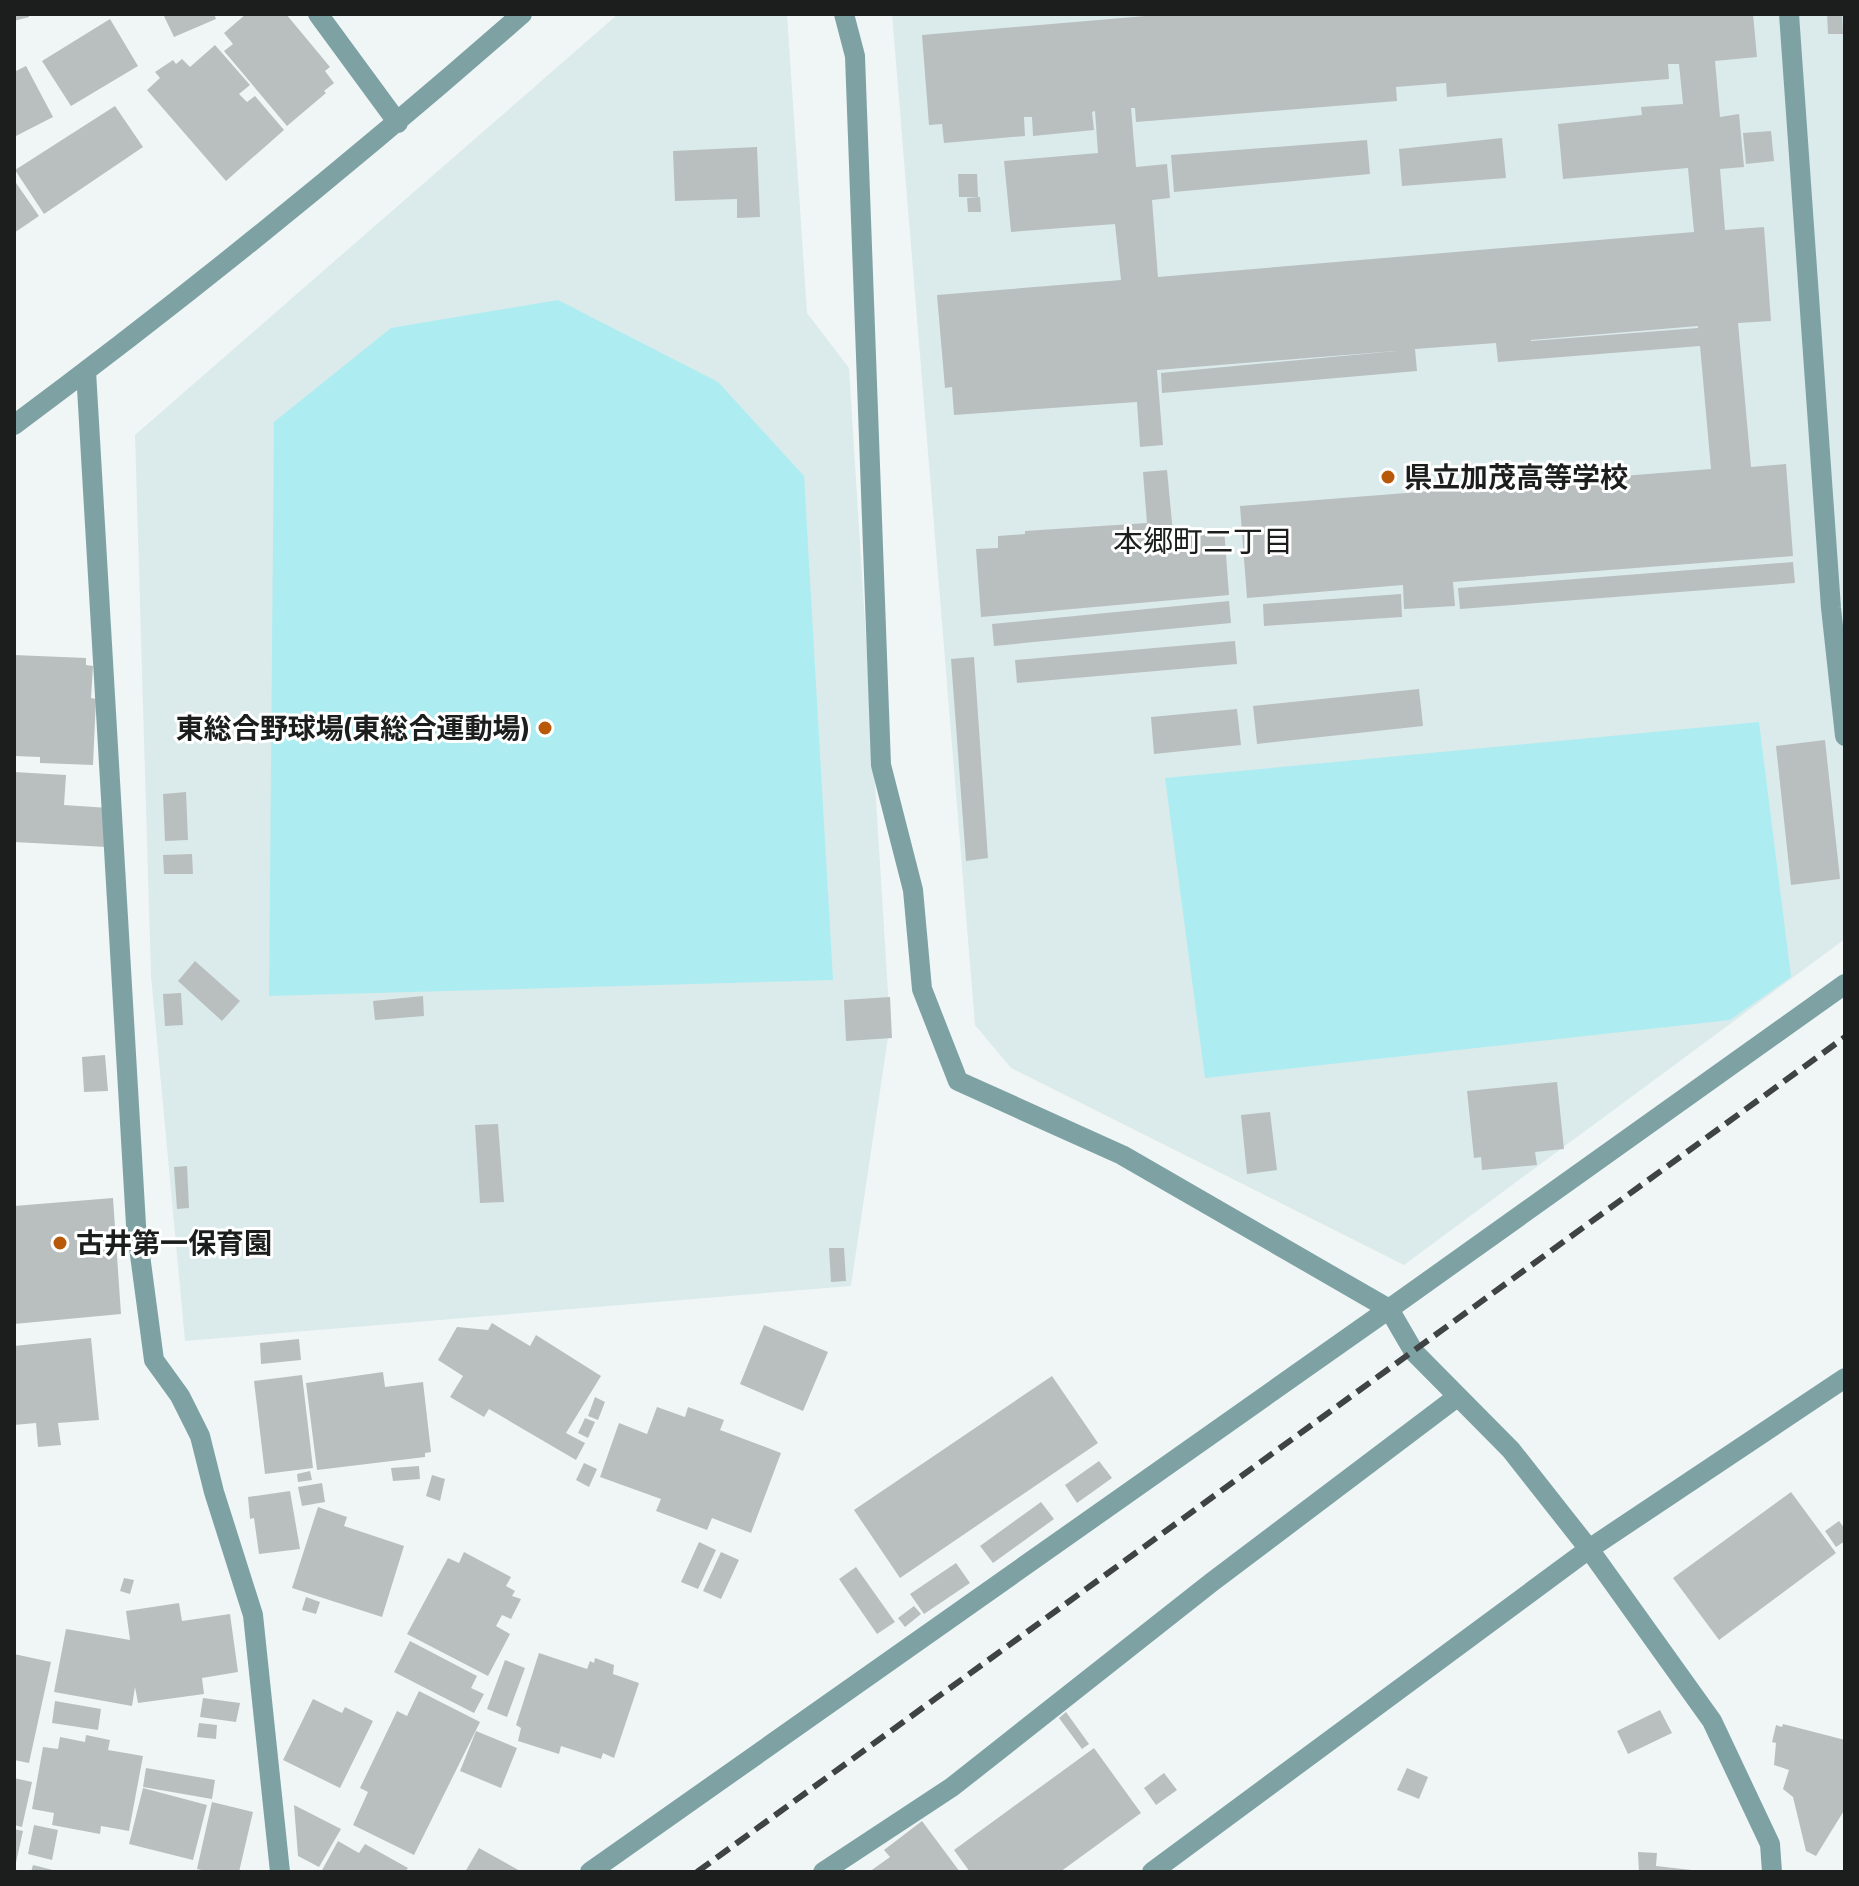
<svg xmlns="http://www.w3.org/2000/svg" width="1859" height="1886" font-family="'Titillium Web','Noto Sans JP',sans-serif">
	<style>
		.built { fill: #dbeaeb }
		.green { fill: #adedf1 }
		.building { fill: #b9bfbf; fill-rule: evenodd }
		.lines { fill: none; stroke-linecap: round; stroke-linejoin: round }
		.minor { stroke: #7ea2a4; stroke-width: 20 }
		.rail { stroke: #404343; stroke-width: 6; stroke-dasharray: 16 8; stroke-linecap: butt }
		.poi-dot { fill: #b75909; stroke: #fff; stroke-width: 3 }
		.labels { text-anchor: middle; stroke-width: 6; stroke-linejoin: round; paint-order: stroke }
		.poi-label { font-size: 28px; font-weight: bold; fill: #1c1e1e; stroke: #fff; text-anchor: start }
		.neighbourhood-label { font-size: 30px; fill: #1c1e1e; stroke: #fff }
	</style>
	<rect width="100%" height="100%" fill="#f0f6f6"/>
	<path class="built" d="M 618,14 L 787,14 L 807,313 L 849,368 L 890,1024 L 851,1286 L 185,1341 L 151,976 L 135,435 Z
		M 892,14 L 1845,14 L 1845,939 L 1404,1265 L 1011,1068 L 975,1025 Z"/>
	<path class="green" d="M 558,300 L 718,382 L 804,476 L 833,980 L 269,996 L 274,422 L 391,328 Z
		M 1759,722 L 1791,977 L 1730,1020 L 1205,1078 L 1165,778 Z"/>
	<path class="building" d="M 14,14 L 29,14 L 29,17 L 14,21 Z
		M 163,14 L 214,14 L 216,19 L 174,37 Z
		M 246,14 L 286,14 L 330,67 L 325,71 L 334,83 L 324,91 L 326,93 L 287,126 L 224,51 L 233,44 L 224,33 Z
		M 1169,14 L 1753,14 L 1757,57 L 1715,61 L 1720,117 L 1739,114 L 1744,167 L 1720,169 L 1725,230 L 1764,227 L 1771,321 L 1738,323 L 1751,467 L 1786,464 L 1793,556 L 1453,582 L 1455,606 L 1404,609 L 1403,585 L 1247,598 L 1240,506 L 1711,469 L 1700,346 L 1498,362 L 1496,343 L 1415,349 L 1417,371 L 1162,393 L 1161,373 L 1396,351 L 1157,370 L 1163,445 L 1140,447 L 1137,402 L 954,415 L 952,387 L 945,388 L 937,295 L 1121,280 L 1115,224 L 1011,232 L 1004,161 L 1098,153 L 1095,111 L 1092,112 L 1094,130 L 1033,136 L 1032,117 L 1024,117 L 1025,136 L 944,143 L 942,124 L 929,125 L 922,35 ZM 1668,64 L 1679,64 L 1683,104 L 1641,107 L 1642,115 L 1558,124 L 1563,179 L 1688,168 L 1694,232 L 1158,277 L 1152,200 L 1170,198 L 1167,164 L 1136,167 L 1131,108 L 1135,108 L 1136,122 L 1397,101 L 1396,87 L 1446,83 L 1447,97 L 1669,79 ZM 1698,326 L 1698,328 L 1531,341 L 1531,340 Z
		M 1827,14 L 1842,14 L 1843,34 L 1828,34 Z
		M 110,19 L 138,66 L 71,106 L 42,61 Z
		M 215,45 L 250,85 L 239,94 L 247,102 L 255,96 L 284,130 L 226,181 L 147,90 L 160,78 L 155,72 L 173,60 L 176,64 L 182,59 L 190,67 Z
		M 26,66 L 53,117 L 14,137 L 14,72 Z
		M 115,106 L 143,147 L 44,214 L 15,170 Z
		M 1771,131 L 1774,161 L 1746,164 L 1743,133 Z
		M 1502,138 L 1506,178 L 1402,186 L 1399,149 Z
		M 1367,140 L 1370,174 L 1174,192 L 1171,155 Z
		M 757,147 L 760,217 L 737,218 L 737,199 L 675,201 L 673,151 Z
		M 958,174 L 977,174 L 978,197 L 959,197 Z
		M 14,180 L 39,216 L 14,233 Z
		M 980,197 L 981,212 L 968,212 L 967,198 Z
		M 1167,470 L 1173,533 L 1224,528 L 1229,595 L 981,617 L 976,549 L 998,548 L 998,536 L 1025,534 L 1025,531 L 1147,523 L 1143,472 Z
		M 1793,562 L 1795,583 L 1460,609 L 1458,588 Z
		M 1401,594 L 1402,617 L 1264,626 L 1263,604 Z
		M 1229,601 L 1231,623 L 994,646 L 992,624 Z
		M 1235,641 L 1237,664 L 1017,683 L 1015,660 Z
		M 14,655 L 86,658 L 86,665 L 93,666 L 91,698 L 96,699 L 93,765 L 40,763 L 40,757 L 14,756 Z
		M 974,657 L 988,858 L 966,861 L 951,659 Z
		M 1419,689 L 1423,726 L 1257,744 L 1253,706 Z
		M 1237,709 L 1241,745 L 1154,754 L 1151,717 Z
		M 1825,740 L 1840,879 L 1791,885 L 1776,746 Z
		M 14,772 L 66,775 L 64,805 L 109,808 L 107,847 L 14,842 Z
		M 186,792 L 188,840 L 165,841 L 163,794 Z
		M 192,854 L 193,874 L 164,874 L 163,855 Z
		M 195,961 L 240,1001 L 222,1021 L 178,981 Z
		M 181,993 L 183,1025 L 165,1026 L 163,994 Z
		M 423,996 L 424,1016 L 375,1020 L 373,1001 Z
		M 890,997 L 892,1038 L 846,1041 L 844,1000 Z
		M 105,1055 L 108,1091 L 84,1092 L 82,1057 Z
		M 1557,1082 L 1564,1149 L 1535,1152 L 1537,1165 L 1482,1170 L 1481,1157 L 1474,1158 L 1467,1091 Z
		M 1270,1112 L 1277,1170 L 1247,1174 L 1241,1115 Z
		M 498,1124 L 504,1202 L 480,1203 L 475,1125 Z
		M 187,1166 L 189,1208 L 177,1209 L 174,1167 Z
		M 113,1198 L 121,1314 L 14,1324 L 14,1206 Z
		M 829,1248 L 844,1248 L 846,1281 L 831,1282 Z
		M 492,1323 L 530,1346 L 536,1335 L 601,1376 L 566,1433 L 585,1443 L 576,1460 L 489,1409 L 484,1417 L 450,1397 L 463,1376 L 438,1360 L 457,1327 L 488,1330 Z
		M 764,1325 L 828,1352 L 803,1411 L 740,1384 Z
		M 91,1338 L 99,1420 L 58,1423 L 61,1445 L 38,1447 L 36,1423 L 14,1425 L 14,1346 Z
		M 299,1339 L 301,1360 L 261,1364 L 260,1343 Z
		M 383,1372 L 385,1387 L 423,1382 L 431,1452 L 425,1453 L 425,1457 L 317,1470 L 306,1383 Z
		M 302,1375 L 313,1468 L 265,1474 L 254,1381 Z
		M 1052,1376 L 1098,1443 L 900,1578 L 854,1510 Z
		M 595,1397 L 605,1402 L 598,1420 L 588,1416 Z
		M 657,1407 L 685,1417 L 688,1407 L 724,1420 L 720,1430 L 781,1453 L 751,1533 L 712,1518 L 707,1530 L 656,1511 L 661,1499 L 600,1477 L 619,1423 L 647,1434 Z
		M 585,1418 L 595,1422 L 588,1438 L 578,1433 Z
		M 1099,1461 L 1112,1478 L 1077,1503 L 1065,1485 Z
		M 584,1463 L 597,1469 L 589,1487 L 576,1480 Z
		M 419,1466 L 420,1479 L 393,1481 L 391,1468 Z
		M 310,1471 L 312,1480 L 298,1482 L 297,1474 Z
		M 432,1475 L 445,1479 L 440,1501 L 426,1496 Z
		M 322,1483 L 325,1502 L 302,1506 L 298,1487 Z
		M 290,1491 L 300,1549 L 259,1554 L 254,1518 L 250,1519 L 248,1497 Z
		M 1791,1492 L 1836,1553 L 1719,1640 L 1673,1578 Z
		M 1041,1502 L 1054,1519 L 993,1563 L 980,1546 Z
		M 318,1507 L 347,1517 L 344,1526 L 404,1546 L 382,1617 L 292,1588 Z
		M 1839,1521 L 1845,1529 L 1845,1541 L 1836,1547 L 1825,1531 Z
		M 699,1542 L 716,1550 L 698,1589 L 681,1582 Z
		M 464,1552 L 511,1577 L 506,1586 L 515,1591 L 512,1596 L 521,1599 L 511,1619 L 502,1615 L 496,1626 L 510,1634 L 488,1676 L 407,1634 L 448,1558 L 459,1563 Z
		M 721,1552 L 739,1560 L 721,1599 L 703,1591 Z
		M 956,1563 L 970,1583 L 924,1614 L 910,1594 Z
		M 856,1567 L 895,1622 L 877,1634 L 839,1579 Z
		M 124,1578 L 134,1580 L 130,1594 L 120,1591 Z
		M 306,1597 L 320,1602 L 316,1614 L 302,1610 Z
		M 179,1603 L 182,1621 L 230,1614 L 238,1672 L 202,1678 L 204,1694 L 138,1703 L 135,1687 L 132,1706 L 54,1692 L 66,1629 L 130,1640 L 126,1611 Z
		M 914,1606 L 921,1614 L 905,1627 L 898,1618 Z
		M 410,1641 L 477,1676 L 471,1688 L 484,1694 L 474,1713 L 394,1672 Z
		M 539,1653 L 587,1669 L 590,1661 L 594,1663 L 595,1658 L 614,1665 L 613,1674 L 639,1683 L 614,1758 L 603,1753 L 601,1759 L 561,1746 L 559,1754 L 518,1741 L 521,1728 L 516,1725 Z
		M 14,1654 L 51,1662 L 29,1763 L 14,1760 Z
		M 505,1660 L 525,1668 L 507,1717 L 487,1709 Z
		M 419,1691 L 480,1722 L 414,1855 L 353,1825 L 368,1792 L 360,1788 L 397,1711 L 407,1716 Z
		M 203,1698 L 240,1703 L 236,1722 L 200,1717 Z
		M 313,1699 L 342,1713 L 345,1707 L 373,1721 L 340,1788 L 283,1760 Z
		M 55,1701 L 101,1709 L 98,1730 L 52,1723 Z
		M 1660,1710 L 1672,1733 L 1628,1754 L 1617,1731 Z
		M 1066,1712 L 1089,1744 L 1082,1749 L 1059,1718 Z
		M 199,1723 L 217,1725 L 216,1739 L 197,1737 Z
		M 1783,1724 L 1845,1740 L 1845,1809 L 1816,1856 L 1806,1851 L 1793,1797 L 1783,1789 L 1789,1770 L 1774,1765 L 1776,1743 L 1772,1742 L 1776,1725 L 1782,1727 Z
		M 476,1731 L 517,1748 L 501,1788 L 460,1771 Z
		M 86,1735 L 110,1740 L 108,1750 L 143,1756 L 129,1831 L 101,1826 L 100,1834 L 52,1825 L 54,1813 L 32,1809 L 43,1747 L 58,1749 L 60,1737 L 85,1742 Z
		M 1094,1748 L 1141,1813 L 1060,1872 L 970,1872 L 954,1850 Z
		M 146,1768 L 215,1780 L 212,1799 L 143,1787 Z
		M 1407,1768 L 1428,1777 L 1419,1799 L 1397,1790 Z
		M 1164,1773 L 1177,1790 L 1156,1805 L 1144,1788 Z
		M 14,1778 L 32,1782 L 22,1827 L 14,1825 Z
		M 143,1788 L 207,1805 L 193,1860 L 129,1844 Z
		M 212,1802 L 253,1812 L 239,1872 L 211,1872 L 197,1869 Z
		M 294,1805 L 341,1829 L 319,1867 L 298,1856 Z
		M 922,1821 L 960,1872 L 869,1872 L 890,1857 L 884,1850 Z
		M 34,1825 L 58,1830 L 52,1860 L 28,1854 Z
		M 14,1829 L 23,1831 L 15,1867 L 14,1867 Z
		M 338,1841 L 359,1853 L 365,1844 L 408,1868 L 405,1872 L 321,1872 Z
		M 479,1848 L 522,1872 L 465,1872 Z
		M 1638,1852 L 1657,1853 L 1656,1866 L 1692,1870 L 1692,1872 L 1639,1872 Z
		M 33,1865 L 57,1871 L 57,1872 L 31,1872 Z"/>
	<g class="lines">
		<path class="minor" d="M 318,14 L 398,123
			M 844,14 L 855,56 L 881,765 L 913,890 L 922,989 L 958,1081 L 1122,1155 L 1389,1309 L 1414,1352 L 1511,1450 L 1589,1549 L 1712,1721 L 1770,1844 L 1772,1872
			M 1789,14 L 1831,608 L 1845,736
			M 86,371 L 136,1225 L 154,1360 L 180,1396 L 200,1436 L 214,1492 L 253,1615 L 280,1872
			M 14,425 C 189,295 359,157 522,14
			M 590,1872 L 1389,1309 L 1845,984
			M 823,1872 L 952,1787 L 1212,1582 L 1457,1397
			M 1152,1872 L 1589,1549 L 1845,1378"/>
		<path class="rail" d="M 697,1872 L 1845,1037"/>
	</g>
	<g class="poi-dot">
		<circle cx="1388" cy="477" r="8"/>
		<circle cx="545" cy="728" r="8"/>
		<circle cx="60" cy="1243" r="8"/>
	</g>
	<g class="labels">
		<g class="poi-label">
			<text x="1404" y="487">県立加茂高等学校</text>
			<text x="529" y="738" text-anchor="end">東総合野球場(東総合運動場)</text>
			<text x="76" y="1253">古井第一保育園</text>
		</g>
		<g class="neighbourhood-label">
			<text x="1203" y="552">本郷町二丁目</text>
		</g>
	</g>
	<rect width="1859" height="1886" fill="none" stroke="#1c1e1e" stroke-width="32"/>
</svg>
